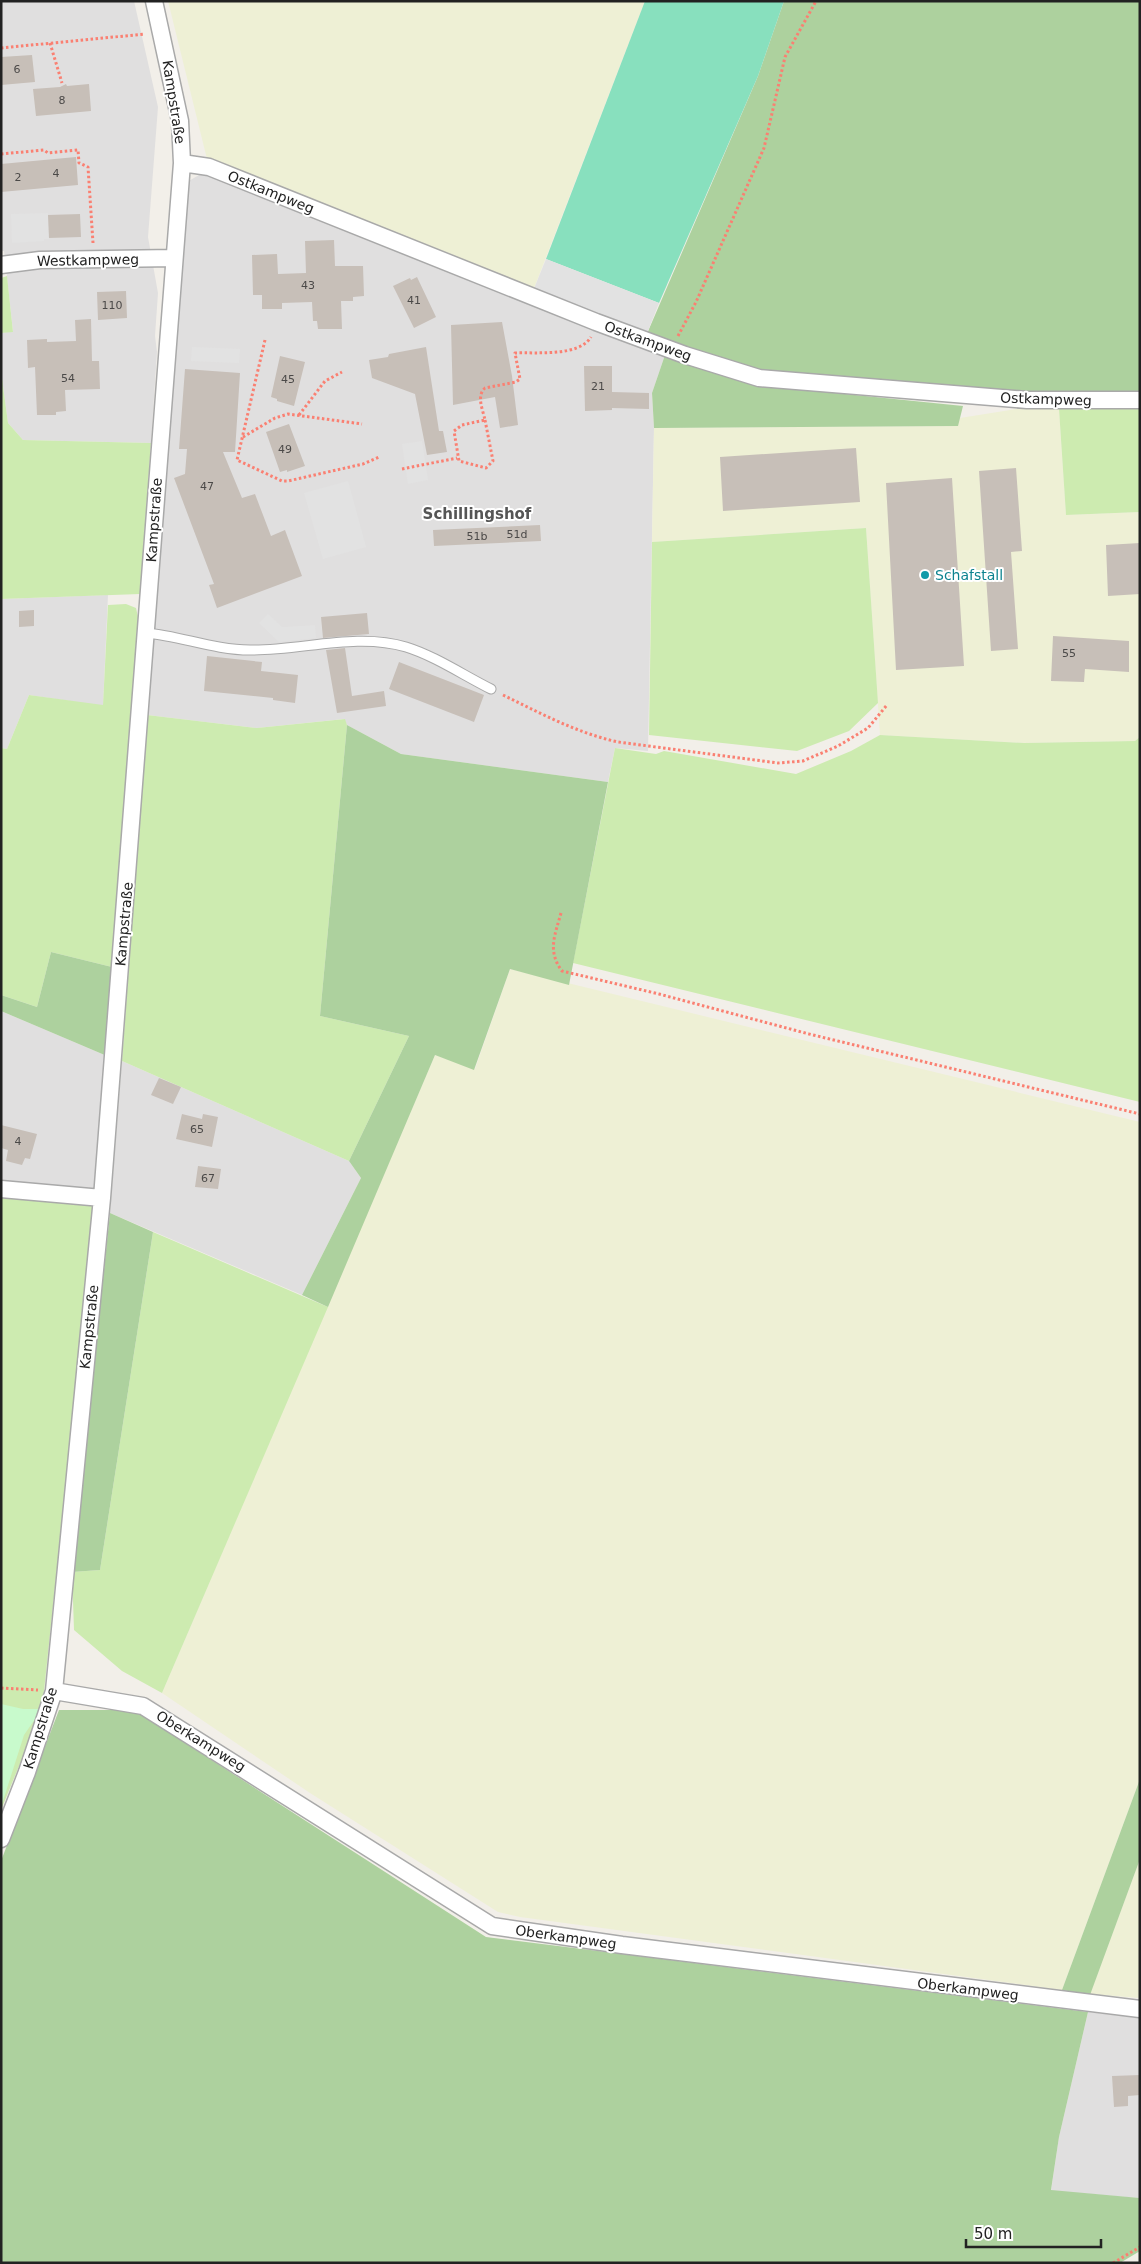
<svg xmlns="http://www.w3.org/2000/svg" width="1141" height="2264" font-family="'DejaVu Sans',sans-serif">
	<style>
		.residential { fill: #e0dfdf }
		.farmland { fill: #eef0d5 }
		.grass { fill: #cdebb0 }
		.forest { fill: #add19e }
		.park { fill: #c8facc }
		.pitch { fill: #88e0be }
		.parking { fill: #e2e2e2 }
		.building { fill: #c7bfb8 }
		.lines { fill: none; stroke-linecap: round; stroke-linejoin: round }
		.lane-casing { stroke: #a9a9a9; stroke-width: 11 }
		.street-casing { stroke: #a9a9a9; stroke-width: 19 }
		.path { stroke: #fa8072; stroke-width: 3; stroke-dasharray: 2.5 2.5; stroke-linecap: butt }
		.lane { stroke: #fff; stroke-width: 9 }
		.street { stroke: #fff; stroke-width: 16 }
		.culture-dot { fill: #0f9aa8; stroke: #fff; stroke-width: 2 }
		.labels { text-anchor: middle; stroke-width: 4; stroke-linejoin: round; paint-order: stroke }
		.number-label { font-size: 11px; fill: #4b4948 }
		.street-label { font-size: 14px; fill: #222; stroke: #fff }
		.culture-label { font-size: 14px; fill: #0d838f; stroke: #fff; text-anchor: start }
		.neighbourhood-label { font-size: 15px; font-weight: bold; fill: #555; stroke: #fff }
	</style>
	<rect width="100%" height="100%" fill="#f2efe9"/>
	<path class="residential" d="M 1,1 L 134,1 L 158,107 L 148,237 L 158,293 L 155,336 L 157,352 L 151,443 L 23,440 L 8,423 L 1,371 L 1,333 L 13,331 L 4,251 L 1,251 Z
		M 206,171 L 665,355 L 652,393 L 654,428 L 648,751 L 615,748 L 608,782 L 401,754 L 347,725 L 344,719 L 257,728 L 147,715 L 187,182 Z
		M 108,595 L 103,706 L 29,695 L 7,749 L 1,748 L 1,599 Z
		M 1,1011 L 107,1056 L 96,1198 L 1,1191 Z
		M 122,1061 L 349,1161 L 361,1178 L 302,1295 L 110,1213 Z
		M 1088,2012 L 1140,2018 L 1140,2198 L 1051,2191 L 1059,2137 Z"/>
	<path class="farmland" d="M 168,1 L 645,1 L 533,291 L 207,159 Z
		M 1023,408 L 1059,409 L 1066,515 L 1140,512 L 1140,737 L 1135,741 L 1024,743 L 880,735 L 866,528 L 652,542 L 654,428 L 957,426 L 960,418 Z
		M 510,969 L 1140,1122 L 1140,1779 L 1062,1990 L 520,1917 L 498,1912 L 310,1793 L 162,1693 L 435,1055 L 475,1069 Z
		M 1140,1859 L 1140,1998 L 1090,1994 Z"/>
	<path class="grass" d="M 7,276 L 13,332 L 1,333 L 1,278 Z
		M 1,371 L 8,423 L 23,440 L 151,443 L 140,594 L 1,599 Z
		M 1140,408 L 1140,512 L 1066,515 L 1059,409 Z
		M 866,528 L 878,703 L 849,731 L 797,751 L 649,735 L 652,542 Z
		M 126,604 L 136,608 L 138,617 L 112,967 L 51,952 L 37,1007 L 1,995 L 1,748 L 7,749 L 29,695 L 103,705 L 108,605 Z
		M 147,715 L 257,728 L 345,719 L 347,725 L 320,1016 L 409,1036 L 349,1161 L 122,1061 Z
		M 880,735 L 1024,743 L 1135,741 L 1140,737 L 1140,1102 L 573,963 L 615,748 L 656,754 L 664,751 L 796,774 L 851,751 Z
		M 1,1191 L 96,1198 L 42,1710 L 1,1810 Z
		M 153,1232 L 328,1307 L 162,1693 L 122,1671 L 74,1630 L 72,1572 L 100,1570 Z"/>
	<path class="forest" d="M 784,1 L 1140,1 L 1140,393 L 1024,392 L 761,373 L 646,336 L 758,76 Z
		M 665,355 L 758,385 L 963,406 L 958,426 L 654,428 L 652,393 Z
		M 347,725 L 401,754 L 608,782 L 569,985 L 510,969 L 474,1070 L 435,1055 L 328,1307 L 302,1295 L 361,1178 L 349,1161 L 409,1036 L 320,1016 Z
		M 51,952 L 112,967 L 107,1056 L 1,1011 L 1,995 L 37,1007 Z
		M 110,1213 L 153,1232 L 100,1570 L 72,1572 Z
		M 59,1710 L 134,1710 L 486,1937 L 1088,2012 L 1059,2137 L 1051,2190 L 1140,2198 L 1140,2251 L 1120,2263 L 1,2263 L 1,1861 Z
		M 1140,1779 L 1140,1859 L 1090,1995 L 1062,1990 Z"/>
	<path class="park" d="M 1,1704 L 23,1709 L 42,1709 L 24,1735 L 1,1807 Z"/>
	<path class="pitch" d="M 645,1 L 784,1 L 758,76 L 659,303 L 546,259 Z"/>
	<path class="parking" d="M 48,213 L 49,239 L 44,239 L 44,241 L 12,243 L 11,214 Z
		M 546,259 L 659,303 L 646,336 L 533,291 Z
		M 192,347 L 240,349 L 239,363 L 191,361 Z
		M 422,441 L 428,480 L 408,484 L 402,444 Z
		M 348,481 L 366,547 L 323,559 L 304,493 Z
		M 268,614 L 282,627 L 315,625 L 316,638 L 279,642 L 259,623 Z"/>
	<path class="building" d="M 32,55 L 35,82 L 1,85 L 1,57 Z
		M 66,84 L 67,86 L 89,84 L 91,111 L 36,116 L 33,89 L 60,87 Z
		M 76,157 L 78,185 L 1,192 L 1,164 Z
		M 80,214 L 81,237 L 49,238 L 48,215 Z
		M 334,240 L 335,266 L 363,266 L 364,296 L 353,297 L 353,301 L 341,301 L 342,329 L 318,329 L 317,321 L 313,321 L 312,302 L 282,303 L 282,309 L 262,309 L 262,295 L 253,295 L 252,255 L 277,254 L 278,274 L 306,273 L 305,241 Z
		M 417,277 L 436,317 L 414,328 L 393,286 L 410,278 L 411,280 Z
		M 126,291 L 127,318 L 98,320 L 97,292 Z
		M 91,319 L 92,361 L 99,361 L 100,389 L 65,390 L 66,411 L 56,412 L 56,415 L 37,415 L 35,367 L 28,368 L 27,340 L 47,339 L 47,342 L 76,341 L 75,320 Z
		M 502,322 L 512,376 L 518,425 L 500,428 L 495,397 L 453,405 L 451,325 Z
		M 426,347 L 439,431 L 443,431 L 447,452 L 427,455 L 415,394 L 372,378 L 369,360 L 388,357 L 389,354 Z
		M 280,356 L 305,362 L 294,406 L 277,401 L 277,399 L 271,397 Z
		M 584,366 L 612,366 L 612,392 L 649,393 L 649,409 L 612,408 L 612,410 L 585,411 Z
		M 185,369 L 240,373 L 235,452 L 223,452 L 242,498 L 255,494 L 271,536 L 285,530 L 302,576 L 217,608 L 209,585 L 214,584 L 174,478 L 185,474 L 187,449 L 179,449 Z
		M 289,424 L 305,466 L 287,472 L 287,470 L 280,472 L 266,432 Z
		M 856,448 L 860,502 L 723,511 L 720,457 Z
		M 1016,468 L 1022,551 L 1011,552 L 1018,649 L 991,651 L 979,471 Z
		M 952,478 L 964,666 L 896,670 L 886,483 Z
		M 540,525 L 541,541 L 434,546 L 433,530 Z
		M 1140,543 L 1140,594 L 1108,596 L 1106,545 Z
		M 34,610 L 34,626 L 19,627 L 19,611 Z
		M 367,613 L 369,634 L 323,638 L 321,617 Z
		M 1053,636 L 1129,641 L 1129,672 L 1085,669 L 1084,682 L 1051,681 Z
		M 345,648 L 352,696 L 384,691 L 386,706 L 337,713 L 326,650 Z
		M 207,656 L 262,662 L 261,671 L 298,675 L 295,703 L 273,700 L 273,698 L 204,691 Z
		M 399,662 L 484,695 L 474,722 L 389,689 Z
		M 159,1078 L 181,1087 L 173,1104 L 151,1095 Z
		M 182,1114 L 202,1119 L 203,1114 L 218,1117 L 212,1147 L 176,1139 Z
		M 1,1125 L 37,1134 L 30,1159 L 25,1158 L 22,1165 L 6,1161 L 8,1150 L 1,1148 Z
		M 198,1166 L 221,1169 L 218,1189 L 195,1187 Z
		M 1140,2075 L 1140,2095 L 1128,2096 L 1128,2106 L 1114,2107 L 1112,2076 Z"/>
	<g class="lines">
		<defs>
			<path id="lane" d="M 146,633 C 181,636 214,650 250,650 C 301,651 356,632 406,647 C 435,656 463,675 491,689"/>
			<path id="street" d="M 182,163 L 209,167 L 596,322 L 685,355 L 759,378 L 1027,400 L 1140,400
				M 1,265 L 40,260 L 174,258
				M 1,1189 L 102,1198
				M 54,1691 L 143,1706 L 492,1926 L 622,1945 L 1140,2009
				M 1,1839 L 27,1772 L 54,1691 L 102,1198 L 182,163 L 180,121 L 154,1"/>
		</defs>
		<use href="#lane" class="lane-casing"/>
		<use href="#street" class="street-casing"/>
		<path class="path" d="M 50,43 L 62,83
			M 1,48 L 145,34
			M 1,154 L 44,150 L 48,153 L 78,150 L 79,163 L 88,167 L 93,243
			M 678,336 L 696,302 L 764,148 L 785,57 L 816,1
			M 265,340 L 237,460 L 282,481 L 288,481 L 363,464 L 379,457
			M 299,415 L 325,381 L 342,372
			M 485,420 L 493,461 L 486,468 L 459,461 L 454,431 L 462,425 L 485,420 C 483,410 476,396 485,388 L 516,382 L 520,379 L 515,353 C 536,352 579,357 591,337
			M 243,437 L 275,418 L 288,414 L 362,424
			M 402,469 L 457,458
			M 503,695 C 540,713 577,733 618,742 L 778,763 L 803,761 L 838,746 L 868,728 L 887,705
			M 561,913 C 555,935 547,951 562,971 L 659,994 L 809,1034 L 1140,1114
			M 1,1688 L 38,1690
			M 1113,2263 L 1140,2247"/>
		<use href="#lane" class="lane"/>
		<use href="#street" class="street"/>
	</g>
	<circle class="culture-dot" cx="925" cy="575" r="5"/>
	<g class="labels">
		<g class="number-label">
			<text x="17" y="73">6</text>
			<text x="62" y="104">8</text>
			<text x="56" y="177">4</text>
			<text x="18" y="181">2</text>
			<text x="308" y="289">43</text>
			<text x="414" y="304">41</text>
			<text x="112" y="309">110</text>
			<text x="68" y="382">54</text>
			<text x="288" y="383">45</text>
			<text x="598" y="390">21</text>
			<text x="285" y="453">49</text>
			<text x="207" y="490">47</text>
			<text x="517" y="538">51d</text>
			<text x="477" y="540">51b</text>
			<text x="1069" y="657">55</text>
			<text x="197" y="1133">65</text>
			<text x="18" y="1145">4</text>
			<text x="208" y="1182">67</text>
		</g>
		<g class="street-label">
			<text transform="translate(174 102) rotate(81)" y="5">Kampstraße</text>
			<text transform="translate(271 192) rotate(22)" y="5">Ostkampweg</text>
			<text transform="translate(88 260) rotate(-1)" y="5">Westkampweg</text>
			<text transform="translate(648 341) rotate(20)" y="5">Ostkampweg</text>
			<text transform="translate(1046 399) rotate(2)" y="5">Ostkampweg</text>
			<text transform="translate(154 520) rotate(-86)" y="5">Kampstraße</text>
			<text transform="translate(124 924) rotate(-85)" y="5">Kampstraße</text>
			<text transform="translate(89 1327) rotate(-84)" y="5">Kampstraße</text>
			<text transform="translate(40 1728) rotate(-73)" y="5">Kampstraße</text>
			<text transform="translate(201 1741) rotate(32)" y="5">Oberkampweg</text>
			<text transform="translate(566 1937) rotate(8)" y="5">Oberkampweg</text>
			<text transform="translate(968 1989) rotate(7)" y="5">Oberkampweg</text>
		</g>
		<g class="culture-label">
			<text x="935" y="580">Schafstall</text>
		</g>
		<g class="neighbourhood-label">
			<text x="477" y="519">Schillingshof</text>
		</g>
	</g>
	<rect width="1141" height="2264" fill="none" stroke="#222222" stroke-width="5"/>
	<path d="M966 2239v8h135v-8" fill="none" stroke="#222222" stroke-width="2.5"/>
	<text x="974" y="2239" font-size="15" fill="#222222" stroke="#ffffff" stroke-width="4" paint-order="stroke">50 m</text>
</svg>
